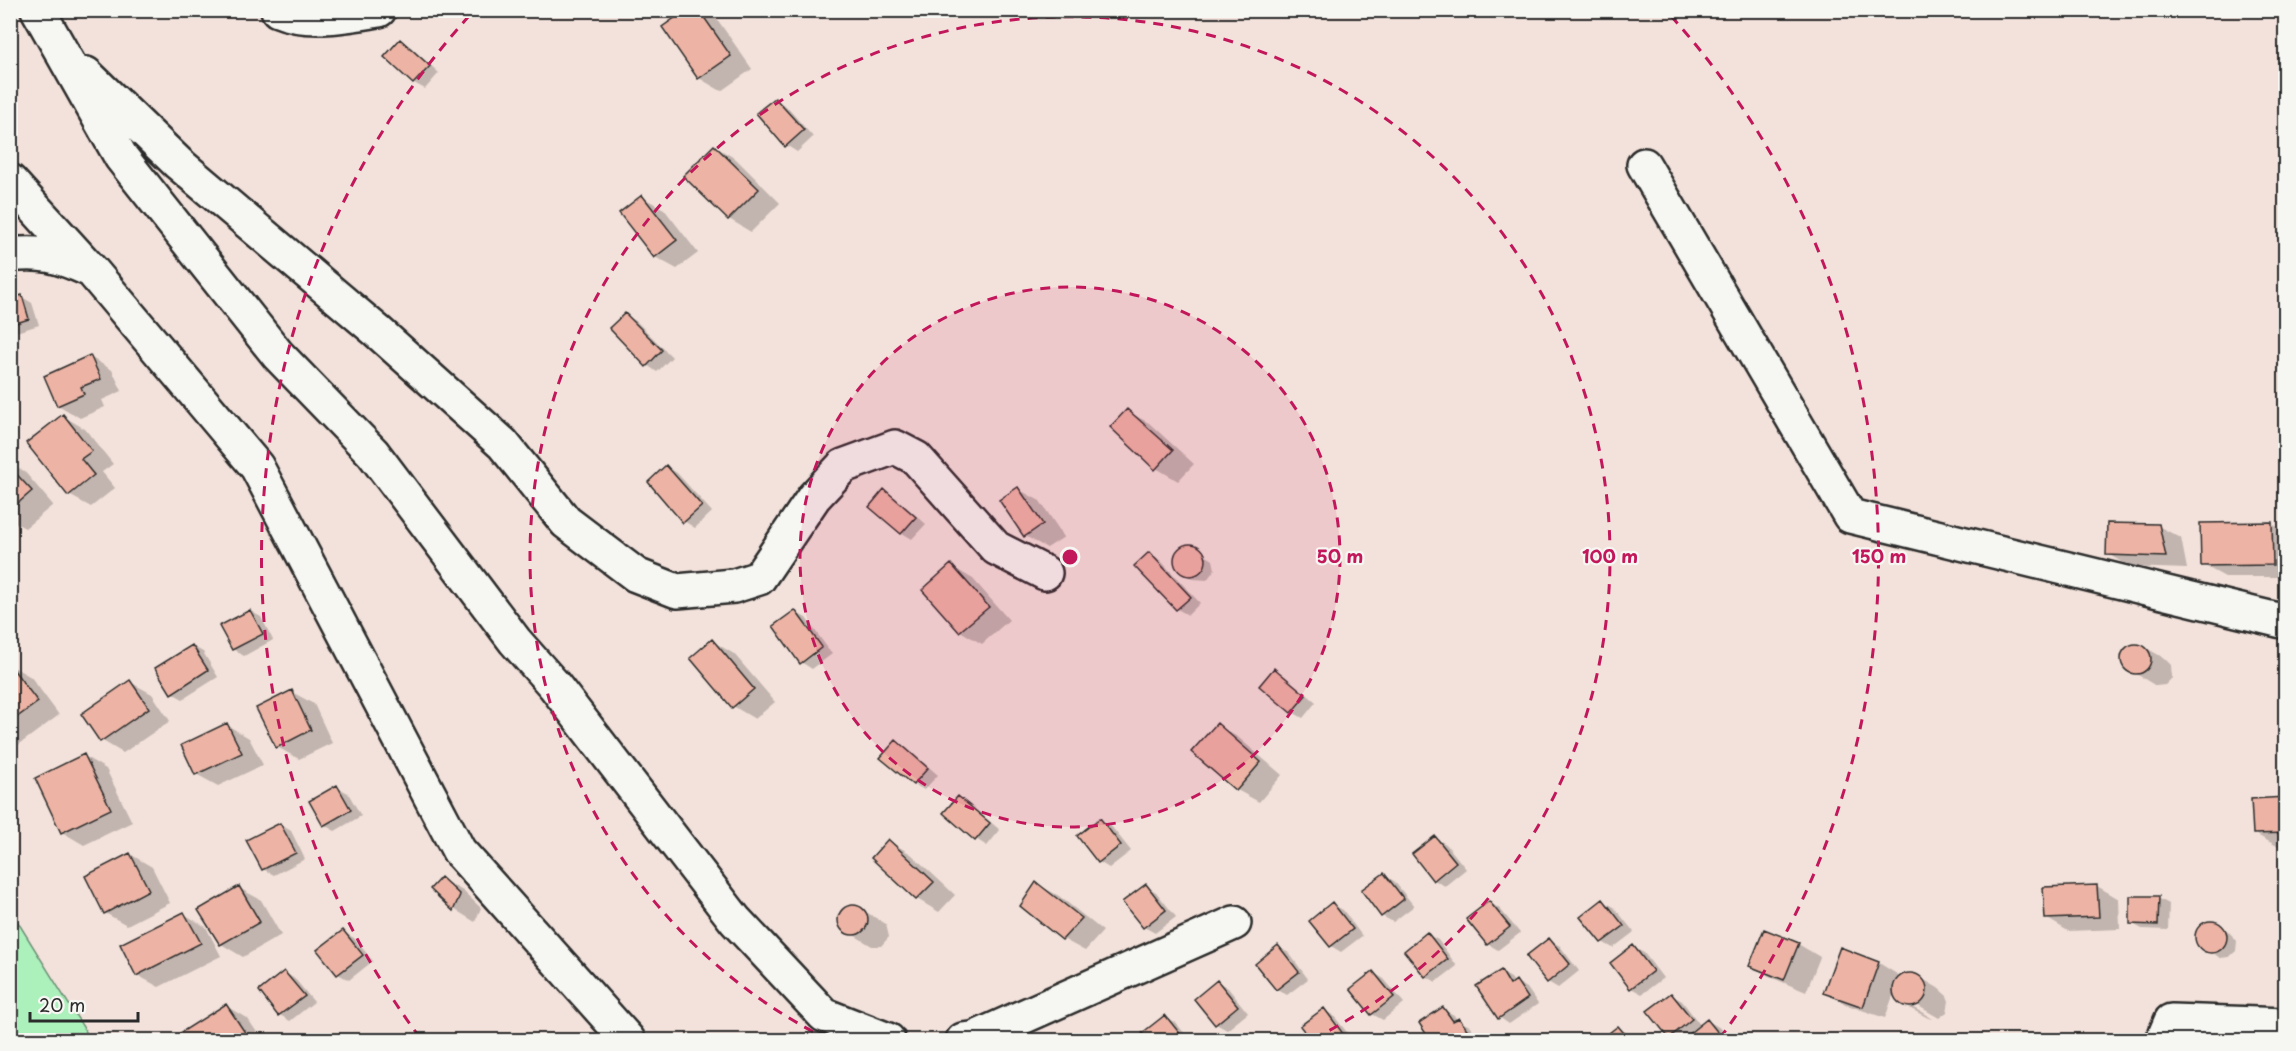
<svg xmlns="http://www.w3.org/2000/svg" width="2296" height="1051" font-family="'Playpen Sans',sans-serif">
	<style>
		.green { fill: #acf1bc; stroke: #6c8e74; stroke-width: 1.5 }
		.shadow { fill: #0003 }
		.building { fill: #edb4a5; stroke: #2b2b2b; stroke-width: 1.5 }
		.lines { fill: none; stroke-linecap: round; stroke-linejoin: round }
		.minor-casing { stroke: #2b2b2b; stroke-width: 38 }
		.minor { stroke: #f6f6f2; stroke-width: 33 }
		.ring { fill: none; stroke: #c2185b; stroke-width: 3; stroke-dasharray: 10 8 }
		.centre { fill: #c2185b; stroke: #f6f6f2; stroke-width: 3 }
		.ring-label { font-size: 18px; text-anchor: middle; font-weight: bold; fill: #c2185b; stroke: #f6f6f2; stroke-width: 4.5; stroke-linejoin: round; paint-order: stroke }
	</style>
	<rect width="100%" height="100%" fill="#f3e2db"/>
	<filter id="ink" filterUnits="userSpaceOnUse"><feTurbulence type="fractalNoise" baseFrequency=".0167" numOctaves="2"/><feDisplacementMap in="SourceGraphic" scale="12" xChannelSelector="R" yChannelSelector="G"/><feConvolveMatrix kernelMatrix="1 2 1 2 8 2 1 2 1" color-interpolation-filters="sRGB"/></filter>
	<g filter="url(#ink)">
		<path class="green" d="M 10,911 L 11,911 L 91,1040 L 11,1040 Z"/>
		<path class="shadow" d="M 689,10 L 703,10 L 717,19 L 752,69 L 721,91 L 699,78 Z
			M 401,41 L 411,47 L 439,73 L 425,89 L 414,83 Z
			M 775,100 L 786,106 L 813,137 L 797,152 L 786,145 Z
			M 714,146 L 736,159 L 780,203 L 751,232 L 729,219 L 685,176 Z
			M 642,197 L 664,209 L 698,253 L 677,269 L 655,257 Z
			M 22,297 L 32,303 L 39,325 L 10,334 L 10,300 Z
			M 625,315 L 636,321 L 672,357 L 657,372 L 647,365 Z
			M 90,357 L 112,370 L 122,391 L 102,400 L 105,407 L 80,418 L 58,405 Z
			M 10,408 L 15,414 L 10,417 Z
			M 1127,411 L 1149,423 L 1194,464 L 1178,481 L 1156,468 Z
			M 63,416 L 85,429 L 113,464 L 102,472 L 115,488 L 91,507 L 69,495 Z
			M 10,463 L 24,471 L 53,505 L 25,528 L 10,520 Z
			M 667,467 L 677,473 L 712,512 L 695,528 L 684,521 Z
			M 1018,489 L 1040,501 L 1064,537 L 1047,548 L 1025,536 Z
			M 884,491 L 895,497 L 926,524 L 912,539 L 902,533 Z
			M 2272,524 L 2286,532 L 2286,577 L 2225,577 L 2203,565 Z
			M 2158,526 L 2181,538 L 2187,569 L 2130,567 L 2108,554 Z
			M 1191,546 L 1213,560 L 1215,569 L 1207,580 L 1193,579 L 1182,572 L 1176,565 L 1176,556 L 1181,548 Z
			M 1149,554 L 1160,560 L 1200,603 L 1188,615 L 1177,609 Z
			M 951,566 L 973,579 L 1009,620 L 982,644 L 960,631 L 924,590 Z
			M 250,611 L 261,617 L 273,640 L 244,656 L 233,649 L 221,627 Z
			M 795,612 L 806,618 L 832,654 L 812,669 L 801,662 Z
			M 712,641 L 734,654 L 775,702 L 755,719 L 733,706 Z
			M 2132,645 L 2141,645 L 2164,658 L 2171,665 L 2172,678 L 2165,685 L 2156,686 L 2125,667 L 2122,659 L 2125,651 Z
			M 192,646 L 203,652 L 218,677 L 183,699 L 172,693 Z
			M 10,665 L 31,677 L 59,715 L 17,746 L 10,742 Z
			M 1275,670 L 1285,676 L 1316,702 L 1303,718 L 1292,712 Z
			M 130,682 L 152,694 L 170,721 L 123,753 L 101,740 Z
			M 292,692 L 314,704 L 332,743 L 299,759 L 277,747 Z
			M 227,725 L 249,738 L 263,765 L 218,786 L 196,774 Z
			M 1217,725 L 1239,738 L 1282,775 L 1259,802 L 1237,790 Z
			M 896,742 L 907,748 L 938,775 L 924,790 L 914,784 Z
			M 84,756 L 106,769 L 132,822 L 84,845 L 62,832 Z
			M 337,787 L 348,793 L 361,816 L 335,831 L 324,825 Z
			M 959,798 L 969,804 L 1000,830 L 987,846 L 976,839 L 945,813 Z
			M 2286,799 L 2286,846 L 2277,846 L 2255,834 Z
			M 1100,820 L 1111,826 L 1131,851 L 1109,868 L 1099,862 Z
			M 280,824 L 291,831 L 305,859 L 274,875 L 263,869 Z
			M 1435,838 L 1446,844 L 1466,869 L 1445,886 L 1434,880 Z
			M 889,841 L 911,854 L 955,895 L 939,912 L 917,899 L 873,858 Z
			M 130,854 L 152,867 L 170,903 L 127,925 L 105,913 Z
			M 1384,875 L 1394,881 L 1414,906 L 1393,922 L 1382,916 L 1363,891 Z
			M 441,879 L 463,891 L 481,908 L 475,922 L 454,909 L 432,889 Z
			M 1037,884 L 1059,896 L 1103,931 L 1085,951 L 1063,939 Z
			M 1146,886 L 1156,892 L 1176,917 L 1155,933 L 1144,927 L 1125,902 Z
			M 2097,886 L 2119,899 L 2120,929 L 2068,931 L 2046,918 Z
			M 239,888 L 261,900 L 281,935 L 243,957 L 221,944 Z
			M 2158,898 L 2169,904 L 2168,930 L 2142,929 L 2131,923 Z
			M 1603,901 L 1614,907 L 1634,932 L 1613,948 L 1602,942 Z
			M 1489,902 L 1500,909 L 1520,933 L 1498,950 L 1488,944 Z
			M 1332,904 L 1343,910 L 1362,936 L 1341,952 L 1331,946 Z
			M 856,906 L 886,924 L 889,937 L 881,946 L 872,946 L 842,928 L 839,919 L 842,910 L 846,907 Z
			M 184,914 L 206,927 L 221,956 L 159,987 L 137,975 Z
			M 2217,924 L 2228,931 L 2237,941 L 2236,951 L 2229,957 L 2220,958 L 2198,942 L 2198,933 L 2203,926 Z
			M 343,932 L 354,938 L 373,961 L 349,980 L 338,974 Z
			M 1427,934 L 1438,940 L 1457,966 L 1436,982 L 1426,976 Z
			M 1549,940 L 1560,946 L 1579,971 L 1558,988 L 1548,982 Z
			M 1798,944 L 1820,957 L 1806,992 L 1773,978 L 1751,966 Z
			M 1278,947 L 1289,953 L 1308,979 L 1287,995 L 1277,989 Z
			M 1633,947 L 1644,953 L 1663,978 L 1642,994 L 1631,988 L 1612,963 Z
			M 1840,949 L 1879,963 L 1900,976 L 1898,982 L 1906,975 L 1916,975 L 1938,988 L 1947,996 L 1949,1001 L 1947,1012 L 1939,1018 L 1915,1004 L 1915,1008 L 1933,1019 L 1928,1018 L 1900,1003 L 1894,993 L 1885,1018 L 1847,1005 L 1825,992 Z
			M 1501,972 L 1511,978 L 1515,983 L 1517,982 L 1527,988 L 1538,1004 L 1509,1024 L 1499,1017 Z
			M 285,973 L 295,979 L 314,1002 L 290,1021 L 280,1015 L 261,992 Z
			M 1374,973 L 1384,979 L 1404,1003 L 1383,1020 L 1372,1014 Z
			M 1218,982 L 1228,988 L 1248,1013 L 1227,1030 L 1216,1024 Z
			M 1671,995 L 1682,1001 L 1701,1026 L 1708,1021 L 1729,1033 L 1735,1040 L 1692,1040 L 1688,1036 L 1683,1040 L 1676,1040 L 1670,1037 Z
			M 226,1006 L 248,1019 L 262,1040 L 172,1040 Z
			M 1443,1009 L 1454,1015 L 1457,1020 L 1470,1026 L 1480,1040 L 1432,1040 L 1421,1024 Z
			M 1324,1010 L 1334,1016 L 1353,1040 L 1313,1040 L 1302,1027 Z
			M 1165,1017 L 1176,1023 L 1190,1040 L 1150,1040 L 1144,1034 Z
			M 1618,1028 L 1629,1034 L 1634,1040 L 1602,1040 Z"/>
		<path class="building" d="M 686,10 L 699,10 L 731,56 L 698,79 L 662,27 Z
			M 400,39 L 430,66 L 413,84 L 384,57 Z
			M 775,98 L 804,130 L 785,147 L 756,113 Z
			M 714,145 L 759,189 L 728,220 L 683,176 Z
			M 642,195 L 677,240 L 654,258 L 619,213 Z
			M 22,295 L 29,319 L 10,325 L 10,299 Z
			M 625,313 L 662,350 L 646,367 L 609,328 Z
			M 90,355 L 101,379 L 81,387 L 84,394 L 57,406 L 44,376 Z
			M 1127,409 L 1173,450 L 1155,470 L 1110,427 Z
			M 63,414 L 92,451 L 81,459 L 94,475 L 68,496 L 26,443 Z
			M 666,465 L 702,506 L 683,523 L 648,482 Z
			M 10,467 L 32,491 L 10,510 Z
			M 1018,487 L 1043,524 L 1024,537 L 999,500 Z
			M 884,489 L 916,517 L 901,534 L 869,507 Z
			M 2272,522 L 2273,565 L 2201,566 L 2200,523 Z
			M 2107,523 L 2159,524 L 2166,557 L 2106,555 Z
			M1174 560a16 16 0 1 1 32 0a16 16 0 1 1-32 0Z
			M 1149,552 L 1191,597 L 1176,610 L 1134,566 Z
			M 951,564 L 989,607 L 959,632 L 922,590 Z
			M 250,610 L 263,634 L 232,650 L 219,626 Z
			M 795,610 L 822,647 L 800,664 L 773,626 Z
			M 712,639 L 754,689 L 732,708 L 690,658 Z
			M2121 659a15 15 0 1 1 30 0a15 15 0 1 1-30 0Z
			M 192,645 L 208,670 L 171,694 L 155,668 Z
			M 10,665 L 38,702 L 10,722 Z
			M 1274,668 L 1306,695 L 1291,713 L 1259,686 Z
			M 130,680 L 149,708 L 100,742 L 81,714 Z
			M 292,690 L 311,730 L 276,748 L 256,708 Z
			M 227,723 L 242,753 L 195,775 L 181,745 Z
			M 1217,723 L 1261,762 L 1236,791 L 1191,752 Z
			M 896,740 L 928,768 L 913,785 L 880,758 Z
			M 84,754 L 111,809 L 61,833 L 35,778 Z
			M 337,785 L 351,810 L 323,826 L 309,801 Z
			M 958,796 L 990,823 L 975,841 L 943,813 Z
			M 2286,797 L 2286,833 L 2253,834 L 2251,799 Z
			M 1100,818 L 1121,845 L 1098,863 L 1077,836 Z
			M 280,823 L 296,853 L 262,870 L 246,840 Z
			M 1435,836 L 1456,862 L 1433,881 L 1412,854 Z
			M 888,839 L 934,882 L 916,900 L 871,858 Z
			M 130,853 L 149,890 L 104,914 L 85,876 Z
			M 1384,873 L 1404,899 L 1381,917 L 1361,890 Z
			M 441,877 L 460,895 L 453,911 L 430,889 Z
			M 1036,882 L 1082,918 L 1062,940 L 1020,906 Z
			M 1146,884 L 1166,910 L 1143,928 L 1122,902 Z
			M 2097,885 L 2099,917 L 2045,919 L 2043,887 Z
			M 239,886 L 260,922 L 220,945 L 198,910 Z
			M 2130,896 L 2159,896 L 2158,925 L 2130,924 Z
			M 1603,899 L 1624,926 L 1601,943 L 1580,917 Z
			M 1489,901 L 1510,927 L 1487,945 L 1466,919 Z
			M 1332,902 L 1353,929 L 1330,947 L 1309,921 Z
			M838 920a15 15 0 1 1 30 0a15 15 0 1 1-30 0Z
			M 184,912 L 201,943 L 136,976 L 120,944 Z
			M2195 937a16 16 0 1 1 32 0a16 16 0 1 1-32 0Z
			M 1764,929 L 1799,943 L 1784,980 L 1749,966 Z
			M 343,930 L 363,955 L 337,975 L 317,950 Z
			M 1427,932 L 1448,959 L 1425,977 L 1404,951 Z
			M 1549,938 L 1570,964 L 1547,983 L 1526,956 Z
			M 1278,945 L 1299,972 L 1276,990 L 1255,964 Z
			M 1633,945 L 1653,971 L 1630,989 L 1610,963 Z
			M 1840,947 L 1879,962 L 1863,1007 L 1823,993 Z
			M 1501,970 L 1510,985 L 1516,980 L 1528,998 L 1498,1019 L 1476,986 Z
			M 284,971 L 305,996 L 278,1016 L 259,991 Z
			M 1373,971 L 1394,997 L 1371,1015 L 1350,989 Z
			M1893 990a17 17 0 1 1 34 0a17 17 0 1 1-34 0Z
			M 1217,980 L 1238,1006 L 1215,1025 L 1194,999 Z
			M 1671,993 L 1692,1019 L 1669,1038 L 1647,1011 Z
			M 226,1004 L 250,1040 L 169,1040 Z
			M 1443,1007 L 1453,1021 L 1459,1018 L 1471,1035 L 1463,1040 L 1430,1040 L 1419,1023 Z
			M 1324,1008 L 1344,1035 L 1337,1040 L 1311,1040 L 1300,1026 Z
			M 1165,1015 L 1185,1040 L 1148,1040 L 1142,1033 Z
			M 1707,1019 L 1724,1040 L 1690,1040 L 1686,1036 Z
			M 1618,1026 L 1630,1040 L 1600,1040 Z"/>
		<g class="lines">
			<defs>
				<path id="minor" d="M 38,10 L 121,157 L 278,355 L 373,453 L 515,641 L 554,685 L 735,920 L 824,1015 L 888,1040
					M 278,10 C 309,23 347,15 379,10
					M 86,74 L 178,163 L 377,331 L 503,444 L 566,522 L 636,575 L 677,591 L 734,586 L 759,578 L 814,497 L 843,466 L 895,447 L 916,458 L 996,548 L 1045,573
					M 1644,165 L 1850,516 L 2286,622
					M 10,181 L 92,271 L 257,467 L 459,851 L 628,1040
					M 10,255 C 42,251 59,256 88,269
					M 963,1040 L 973,1039 L 1234,923
					M 2163,1040 L 2171,1021 L 2286,1025"/>
			</defs>
			<use href="#minor" class="minor-casing"/>
			<use href="#minor" class="minor"/>
		</g>
	</g>
	<circle cx="1070" cy="557" r="270" fill="#c2185b" fill-opacity=".12"/>
	<g class="ring">
		<circle cx="1070" cy="557" r="270"/>
		<path d="M829 1040A540 540 0 1 1 1311 1040"/>
		<path d="M420 1038A809 809 0 0 1 469 16M1671 16A809 809 0 0 1 1720 1038"/>
	</g>
	<circle cx="1070" cy="557" r="9" class="centre"/>
	<g class="ring-label">
		<text x="1340" y="563">50 m</text>
		<text x="1610" y="563">100 m</text>
		<text x="1879" y="563">150 m</text>
	</g>
	<rect width="2296" height="1051" fill="none" stroke="#f6f6f2" stroke-width="36"/>
	<rect x="18" y="18" width="2260" height="1015" fill="none" stroke="#2b2b2b" stroke-width="2" filter="url(#ink)"/>
	<path d="M30 1012v9h108v-9" fill="none" stroke="#2b2b2b" stroke-width="3"/>
	<text x="39" y="1012" font-size="18" fill="#2b2b2b" stroke="#f6f6f2" stroke-width="4.5" paint-order="stroke">20 m</text>
</svg>
